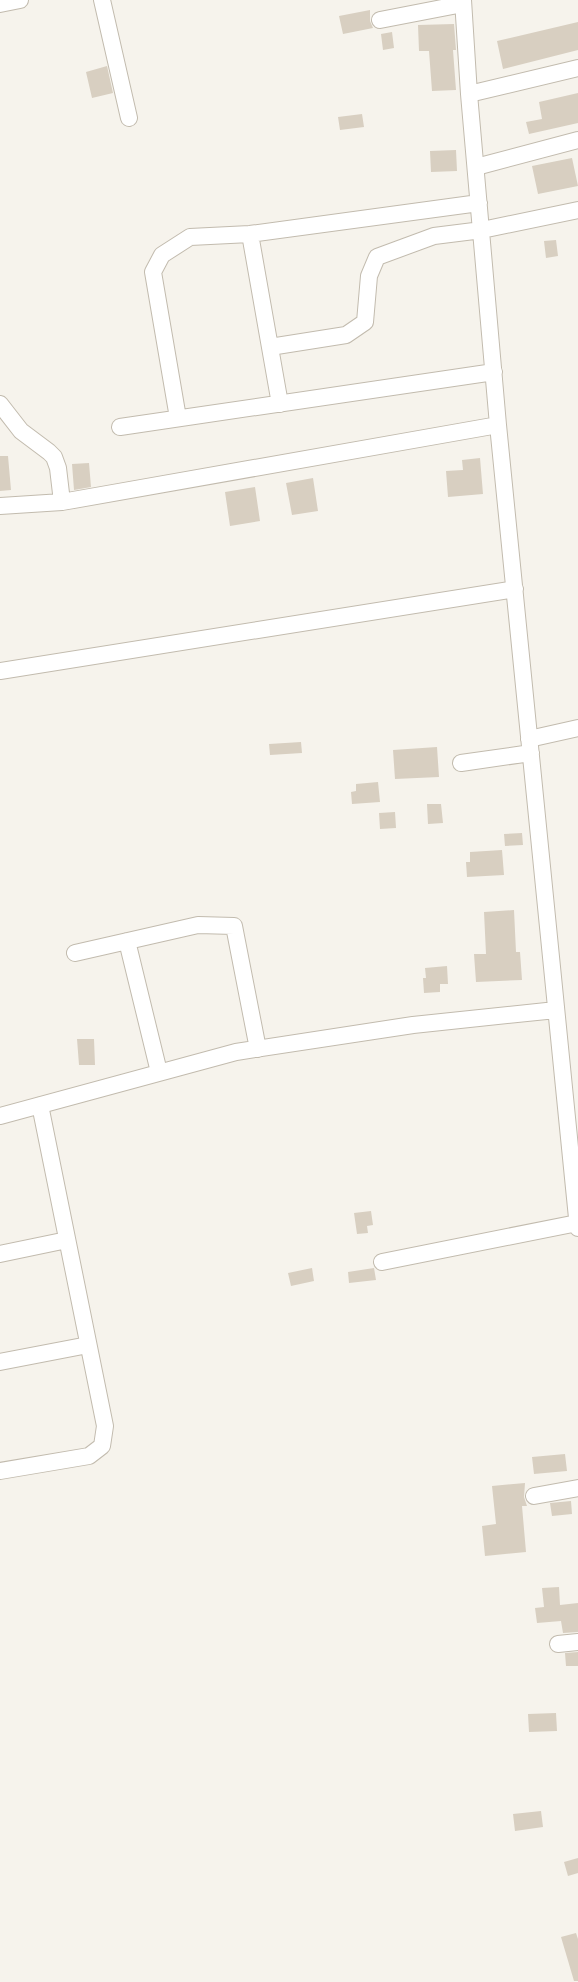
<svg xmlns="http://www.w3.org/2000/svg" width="578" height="1982" font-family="Manrope,sans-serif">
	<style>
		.building { fill: #d8cfc1 }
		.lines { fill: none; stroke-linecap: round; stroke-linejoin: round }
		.minor-casing { stroke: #c2bbae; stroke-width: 18 }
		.minor { stroke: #fff; stroke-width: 16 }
	</style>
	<rect width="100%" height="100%" fill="#f6f3ec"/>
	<path class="building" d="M 370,10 L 370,21 L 373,28 L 343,34 L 339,16 Z
		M 578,22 L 578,50 L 503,69 L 497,41 Z
		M 454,24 L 456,50 L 453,50 L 456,90 L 432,91 L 429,51 L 419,51 L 418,25 Z
		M 392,32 L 394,48 L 383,50 L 381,34 Z
		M 107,66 L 113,93 L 92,98 L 86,72 Z
		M 578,93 L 578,123 L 529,134 L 526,122 L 542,119 L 539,102 Z
		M 362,114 L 364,127 L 340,130 L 338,117 Z
		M 456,150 L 457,171 L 431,172 L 430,151 Z
		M 572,158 L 578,186 L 538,194 L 532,166 Z
		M 556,240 L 558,256 L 546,258 L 544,241 Z
		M 0,456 L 8,456 L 11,490 L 0,491 Z
		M 480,458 L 483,494 L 448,497 L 446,471 L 463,470 L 462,460 Z
		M 89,463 L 91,487 L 74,490 L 72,464 Z
		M 313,478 L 318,511 L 292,515 L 286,483 Z
		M 255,487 L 260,521 L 230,526 L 225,492 Z
		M 301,742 L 302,753 L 270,755 L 269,744 Z
		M 437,747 L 439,777 L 395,779 L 393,750 Z
		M 378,782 L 380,802 L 352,804 L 351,792 L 356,791 L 356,784 Z
		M 427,804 L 441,804 L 443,823 L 428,824 Z
		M 395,812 L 396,828 L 380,829 L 379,813 Z
		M 522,833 L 523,845 L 505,846 L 504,834 Z
		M 502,850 L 504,875 L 467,877 L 466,862 L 470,862 L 470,852 Z
		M 514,910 L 516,952 L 520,952 L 522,980 L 476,982 L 474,954 L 486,954 L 484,912 Z
		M 447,966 L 448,984 L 440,984 L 440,992 L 424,993 L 423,978 L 426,978 L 425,968 Z
		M 77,1039 L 94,1039 L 95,1065 L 79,1065 Z
		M 371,1211 L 373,1225 L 367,1226 L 368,1233 L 357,1234 L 354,1213 Z
		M 312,1268 L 314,1281 L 291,1286 L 288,1273 Z
		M 374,1268 L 376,1280 L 349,1283 L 348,1272 Z
		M 565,1454 L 567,1471 L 534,1474 L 532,1457 Z
		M 525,1483 L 524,1497 L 527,1506 L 522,1506 L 526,1552 L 485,1556 L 482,1526 L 496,1524 L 492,1486 Z
		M 571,1501 L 572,1514 L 552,1516 L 550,1503 Z
		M 559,1587 L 560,1605 L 578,1603 L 578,1632 L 563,1633 L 561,1621 L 537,1623 L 535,1608 L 544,1607 L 542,1588 Z
		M 578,1652 L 578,1666 L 566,1666 L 565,1653 Z
		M 556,1713 L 557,1731 L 529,1732 L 528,1714 Z
		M 541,1811 L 543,1827 L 515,1831 L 513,1814 Z
		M 578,1858 L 578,1873 L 568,1876 L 564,1862 Z
		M 576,1933 L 578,1939 L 578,1981 L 574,1981 L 561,1937 Z"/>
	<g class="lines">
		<defs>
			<path id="minor" d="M 102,0 L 129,118
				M 463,0 L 469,94 L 498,425 L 578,1228
				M 0,4 L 20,0
				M 380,20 L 463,4
				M 469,94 L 578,68
				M 476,167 L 578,140
				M 250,234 L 280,404
				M 270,347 L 346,335 L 365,322 L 369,276 L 377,257 L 434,236 L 482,230 L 578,210
				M 0,404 L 21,431 L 49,452 L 54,457 L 58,468 L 62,502
				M 178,418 L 153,272 L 162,255 L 190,237 L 250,234 L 479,203
				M 120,427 L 494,372
				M 0,506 L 62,502 L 498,425
				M 0,671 L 515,589
				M 529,739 L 578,728
				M 461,763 L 531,753
				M 127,941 L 159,1072
				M 75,953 L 198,925 L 234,926 L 258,1049
				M 0,1116 L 236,1052 L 413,1025 L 556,1010
				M 0,1254 L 67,1240
				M 382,1262 L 577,1223
				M 0,1362 L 88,1345
				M 0,1471 L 89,1456 L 102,1446 L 105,1426 L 40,1105
				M 534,1496 L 578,1488
				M 558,1644 L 578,1642"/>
		</defs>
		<use href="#minor" class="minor-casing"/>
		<use href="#minor" class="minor"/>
	</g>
</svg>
